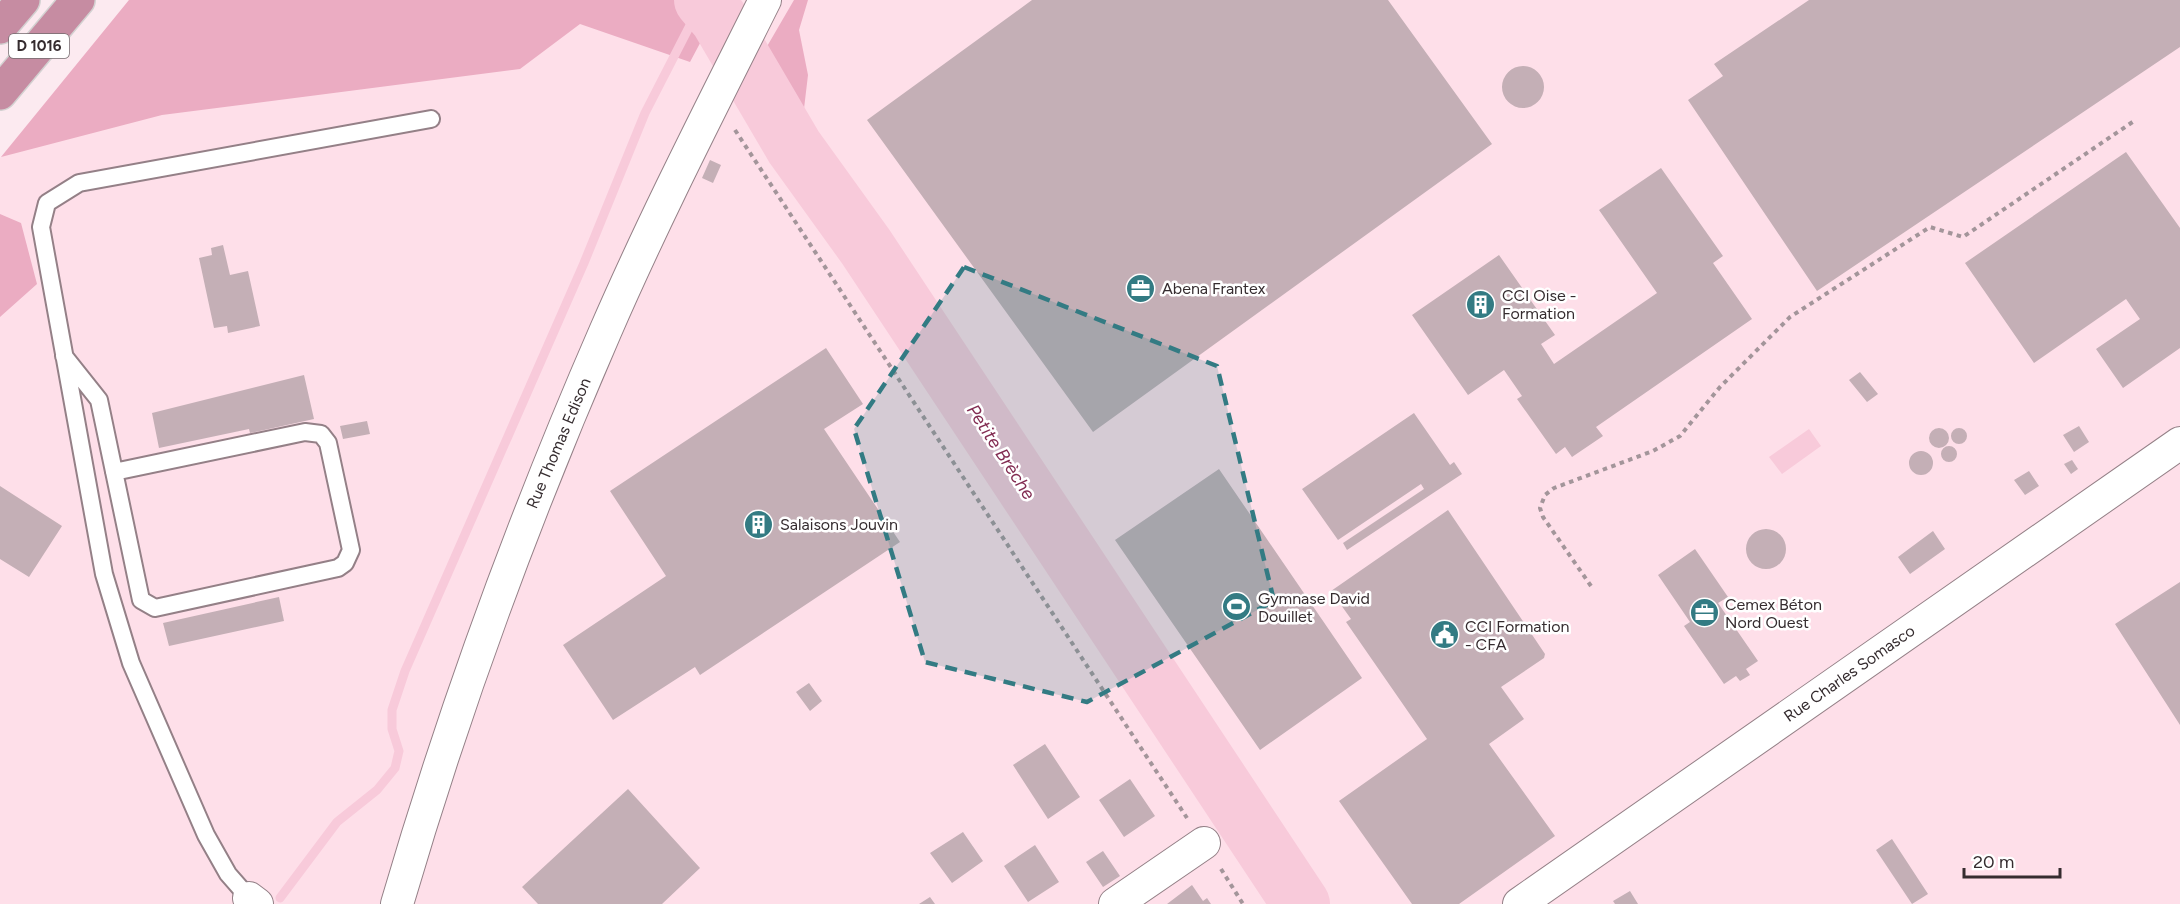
<svg xmlns="http://www.w3.org/2000/svg" width="2180" height="904" font-family="Figtree,sans-serif">
	<style>
		.built { fill: #fedfe9 }
		.green { fill: #ebacc2 }
		.water { fill: #f8cada }
		.lines { fill: none; stroke-linecap: round; stroke-linejoin: round }
		.stream { stroke: #f8cada; stroke-width: 9 }
		.river { stroke: #f8cada; stroke-width: 58 }
		.building { fill: #c4afb6 }
		.service-casing { stroke: #948087; stroke-width: 20 }
		.minor-casing { stroke: #948087; stroke-width: 34 }
		.trunk-casing { stroke: #d3d1d1; stroke-width: 36 }
		.path { stroke: #a3959a; stroke-width: 4; stroke-dasharray: 4.5 4.5; stroke-linecap: butt }
		.service { stroke: #fff; stroke-width: 16 }
		.minor { stroke: #fff; stroke-width: 32 }
		.trunk { stroke: #c68ca2; stroke-width: 33 }
		.marked { fill: #337b83; fill-opacity: 0.2; stroke: #337b83; stroke-width: 4.5; stroke-dasharray: 12 8; stroke-linejoin: round }
		.labels { text-anchor: middle; stroke-width: 5; stroke-linejoin: round; paint-order: stroke }
		.shield { fill: #fff; stroke: #726b6d; stroke-width: 1.5 }
		.shield-label { font-size: 15px; font-weight: bold; fill: #352c2f }
		.poi-label { font-size: 16px; fill: #352c2f; stroke: #fff; text-anchor: start }
		.street-label { font-size: 16px; fill: #352c2f; stroke: #fff }
		.water-label { font-size: 18px; font-style: italic; fill: #822c52; stroke: #fff }
	</style>
	<rect width="100%" height="100%" fill="#fceaf0"/>
	<path class="built" d="M 129,0 L 2180,0 L 2180,904 L 0,904 L 0,158 Z"/>
	<path class="green" d="M 129,0 L 723,0 L 690,62 L 580,24 L 520,69 L 162,115 L 1,157 Z
		M 794,0 L 808,0 L 799,30 L 808,75 L 803,117 L 762,55 Z
		M 0,214 L 21,223 L 37,284 L 0,317 Z"/>
	<path class="water" d="M 1809,429 L 1821,446 L 1782,474 L 1769,457 Z"/>
	<g class="lines">
		<path class="stream" d="M 280,898 L 337,822 L 377,790 L 395,768 L 399,751 L 392,729 L 392,710 L 405,671 L 584,263 L 645,113 L 703,0"/>
		<path class="river" d="M 703,0 L 719,19 L 794,147 L 866,247 L 1301,904"/>
	</g>
	<path class="building" d="M 1032,0 L 1388,0 L 1492,144 L 1093,432 L 867,120 Z
		M 1809,0 L 2180,0 L 2180,47 L 1817,291 L 1688,100 L 1723,76 L 1714,64 Z
		M1502 87a21 21 0 1 1 42 0a21 21 0 1 1-42 0Z
		M 2126,152 L 2180,228 L 2180,348 L 2123,388 L 2096,349 L 2140,319 L 2126,299 L 2034,363 L 1965,263 Z
		M 710,160 L 721,165 L 713,183 L 702,178 Z
		M 1661,168 L 1723,256 L 1713,263 L 1752,319 L 1596,427 L 1603,436 L 1572,457 L 1565,447 L 1556,454 L 1517,399 L 1522,396 L 1504,370 L 1468,395 L 1412,315 L 1499,255 L 1555,335 L 1541,344 L 1554,364 L 1657,293 L 1599,210 Z
		M 223,245 L 230,275 L 248,271 L 260,326 L 228,333 L 227,326 L 214,328 L 199,258 L 212,255 L 211,248 Z
		M 826,348 L 863,404 L 824,429 L 900,542 L 700,675 L 695,667 L 613,720 L 563,645 L 666,576 L 610,491 Z
		M 1860,372 L 1878,394 L 1867,402 L 1849,380 Z
		M 304,375 L 314,419 L 250,433 L 249,429 L 159,448 L 152,413 Z
		M 1414,413 L 1450,465 L 1454,462 L 1462,474 L 1347,550 L 1343,543 L 1424,489 L 1421,484 L 1338,540 L 1302,489 Z
		M 367,421 L 370,434 L 343,439 L 340,426 Z
		M 2079,426 L 2089,442 L 2074,452 L 2063,435 Z
		M1951 436a8 8 0 1 1 16 0a8 8 0 1 1-16 0Z
		M1929 438a10 10 0 1 1 20 0a10 10 0 1 1-20 0Z
		M1941 454a8 8 0 1 1 16 0a8 8 0 1 1-16 0Z
		M1909 463a12 12 0 1 1 24 0a12 12 0 1 1-24 0Z
		M 2072,460 L 2078,469 L 2071,474 L 2064,464 Z
		M 1219,469 L 1362,678 L 1260,750 L 1115,540 Z
		M 2029,471 L 2039,486 L 2025,495 L 2014,480 Z
		M 0,486 L 62,526 L 29,577 L 0,559 Z
		M 1448,510 L 1545,654 L 1544,658 L 1501,687 L 1524,719 L 1489,744 L 1555,836 L 1459,904 L 1412,904 L 1339,801 L 1427,739 L 1346,622 L 1351,619 L 1331,591 Z
		M1746 549a20 20 0 1 1 40 0a20 20 0 1 1-40 0Z
		M 1933,531 L 1945,549 L 1910,574 L 1898,557 Z
		M 1695,549 L 1728,597 L 1718,603 L 1758,661 L 1746,669 L 1750,675 L 1740,681 L 1736,676 L 1724,684 L 1684,626 L 1690,622 L 1658,575 Z
		M 2180,582 L 2180,725 L 2115,624 Z
		M 279,597 L 284,621 L 169,646 L 163,623 Z
		M 809,683 L 822,701 L 810,711 L 796,692 Z
		M 1045,744 L 1080,797 L 1048,819 L 1013,765 Z
		M 1130,779 L 1155,816 L 1124,837 L 1099,800 Z
		M 628,789 L 700,868 L 662,904 L 538,904 L 522,887 Z
		M 963,832 L 983,861 L 952,883 L 930,853 Z
		M 1892,839 L 1928,894 L 1912,904 L 1876,850 Z
		M 1035,845 L 1059,882 L 1028,902 L 1004,866 Z
		M 1103,851 L 1120,876 L 1103,887 L 1086,862 Z
		M 1192,885 L 1203,901 L 1207,898 L 1211,904 L 1167,904 Z
		M 1630,891 L 1638,904 L 1615,904 L 1613,901 Z
		M 930,897 L 935,904 L 919,904 Z"/>
	<g class="lines">
		<defs>
			<path id="service" d="M 64,356 L 99,400 L 141,600 L 155,608 L 338,568 L 345,563 L 351,550 L 328,443 L 321,434 L 305,432 L 114,472
				M 249,898 L 228,874 L 206,835 L 131,663 L 104,574 L 41,227 L 47,203 L 79,183 L 431,119"/>
			<path id="minor" d="M 249,898 L 257,904
				M 397,904 C 454,709 524,518 605,332 C 654,219 710,110 765,0
				M 1115,904 L 1204,843
				M 1519,904 L 2180,443"/>
			<path id="trunk" d="M 0,27 L 23,0
				M 0,93 L 78,0"/>
		</defs>
		<use href="#service" class="service-casing"/>
		<use href="#minor" class="minor-casing"/>
		<use href="#trunk" class="trunk-casing"/>
		<path class="path" d="M 735,130 L 1187,818
			M 1591,586 L 1543,517 L 1540,508 L 1545,495 L 1554,488 L 1653,451 L 1680,436 L 1720,387 L 1790,317 L 1930,227 L 1963,237 L 2134,121
			M 1221,869 L 1243,904"/>
		<use href="#service" class="service"/>
		<use href="#minor" class="minor"/>
		<use href="#trunk" class="trunk"/>
	</g>
	<path class="marked" d="M 964,267 L 1217,366 L 1274,601 L 1087,702 L 925,662 L 854,429 Z"/>
	<defs>
		<symbol id="office-disc" viewBox="-11 -11 22 22"><circle r="9.5" fill="#337b83" stroke="#fff"/><path d="M-6-3h4V-5.5h4V-3h4V5H-6ZM-1-4.5V-3h2v-1.5ZM-6 0V1H6V0Z" fill="#fff"/></symbol>
		<symbol id="building-disc" viewBox="-11 -11 22 22"><circle r="9.5" fill="#337b83" stroke="#fff"/><path d="M-4-6H4V6H1V3H-1V6H-4ZM-2.5-4.3h1.7v1.8h-1.7ZM.8-4.3h1.7v1.8H.8ZM-2.5-1h1.7V.8h-1.7ZM.8-1h1.7V.8H.8Z" fill="#fff"/></symbol>
		<symbol id="stadium-disc" viewBox="-11 -11 22 22"><circle r="9.5" fill="#337b83" stroke="#fff"/><path d="M0-5a6.5 5 0 1 0 0 10a6.5 5 0 1 0 0-10ZM-3.5-1.8h7v3.6h-7Z" fill="#fff"/></symbol>
		<symbol id="civic-disc" viewBox="-11 -11 22 22"><circle r="9.5" fill="#337b83" stroke="#fff"/><path d="M-.6-6.5H3V-4.5H.6V-3L4-1V1h2V6H-6V1h2V-1L-.6-3ZM-1.2 2.5V6h2.4V2.5Z" fill="#fff"/></symbol>
	</defs>
	<g fill-rule="evenodd">
		<use href="#office-disc" x="1124" y="272" width="33" height="33"/>
		<use href="#building-disc" x="1464" y="288" width="33" height="33"/>
		<use href="#building-disc" x="742" y="508" width="33" height="33"/>
		<use href="#stadium-disc" x="1220" y="590" width="33" height="33"/>
		<use href="#office-disc" x="1688" y="596" width="33" height="33"/>
		<use href="#civic-disc" x="1428" y="618" width="33" height="33"/>
	</g>
	<g class="labels">
		<rect class="shield" x="9" y="34" width="60" height="24" rx="4.5"/>
		<g class="shield-label">
			<text x="39" y="51">D 1016</text>
		</g>
		<g class="poi-label">
			<text x="1162" y="294">Abena Frantex</text>
			<text x="1502" y="301">CCI Oise -<tspan x="1502" dy="18">Formation</tspan></text>
			<text x="780" y="530">Salaisons Jouvin</text>
			<text x="1258" y="604">Gymnase David<tspan x="1258" dy="18">Douillet</tspan></text>
			<text x="1725" y="610">Cemex Béton<tspan x="1725" dy="18">Nord Ouest</tspan></text>
			<text x="1465" y="632">CCI Formation<tspan x="1465" dy="18">- CFA</tspan></text>
		</g>
		<g class="street-label">
			<text transform="translate(558 443) rotate(-67)" y="6">Rue Thomas Edison</text>
			<text transform="translate(1849 673) rotate(-35)" y="6">Rue Charles Somasco</text>
		</g>
		<g class="water-label">
			<text transform="translate(1001 452) rotate(57)" y="6">Petite Brèche</text>
		</g>
	</g>
	<path d="M1964 868v9h96v-9" fill="none" stroke="#352c2f" stroke-width="3"/>
	<text x="1973" y="868" font-size="18" fill="#352c2f" stroke="#ffffff" stroke-width="4.5" paint-order="stroke">20 m</text>
</svg>
